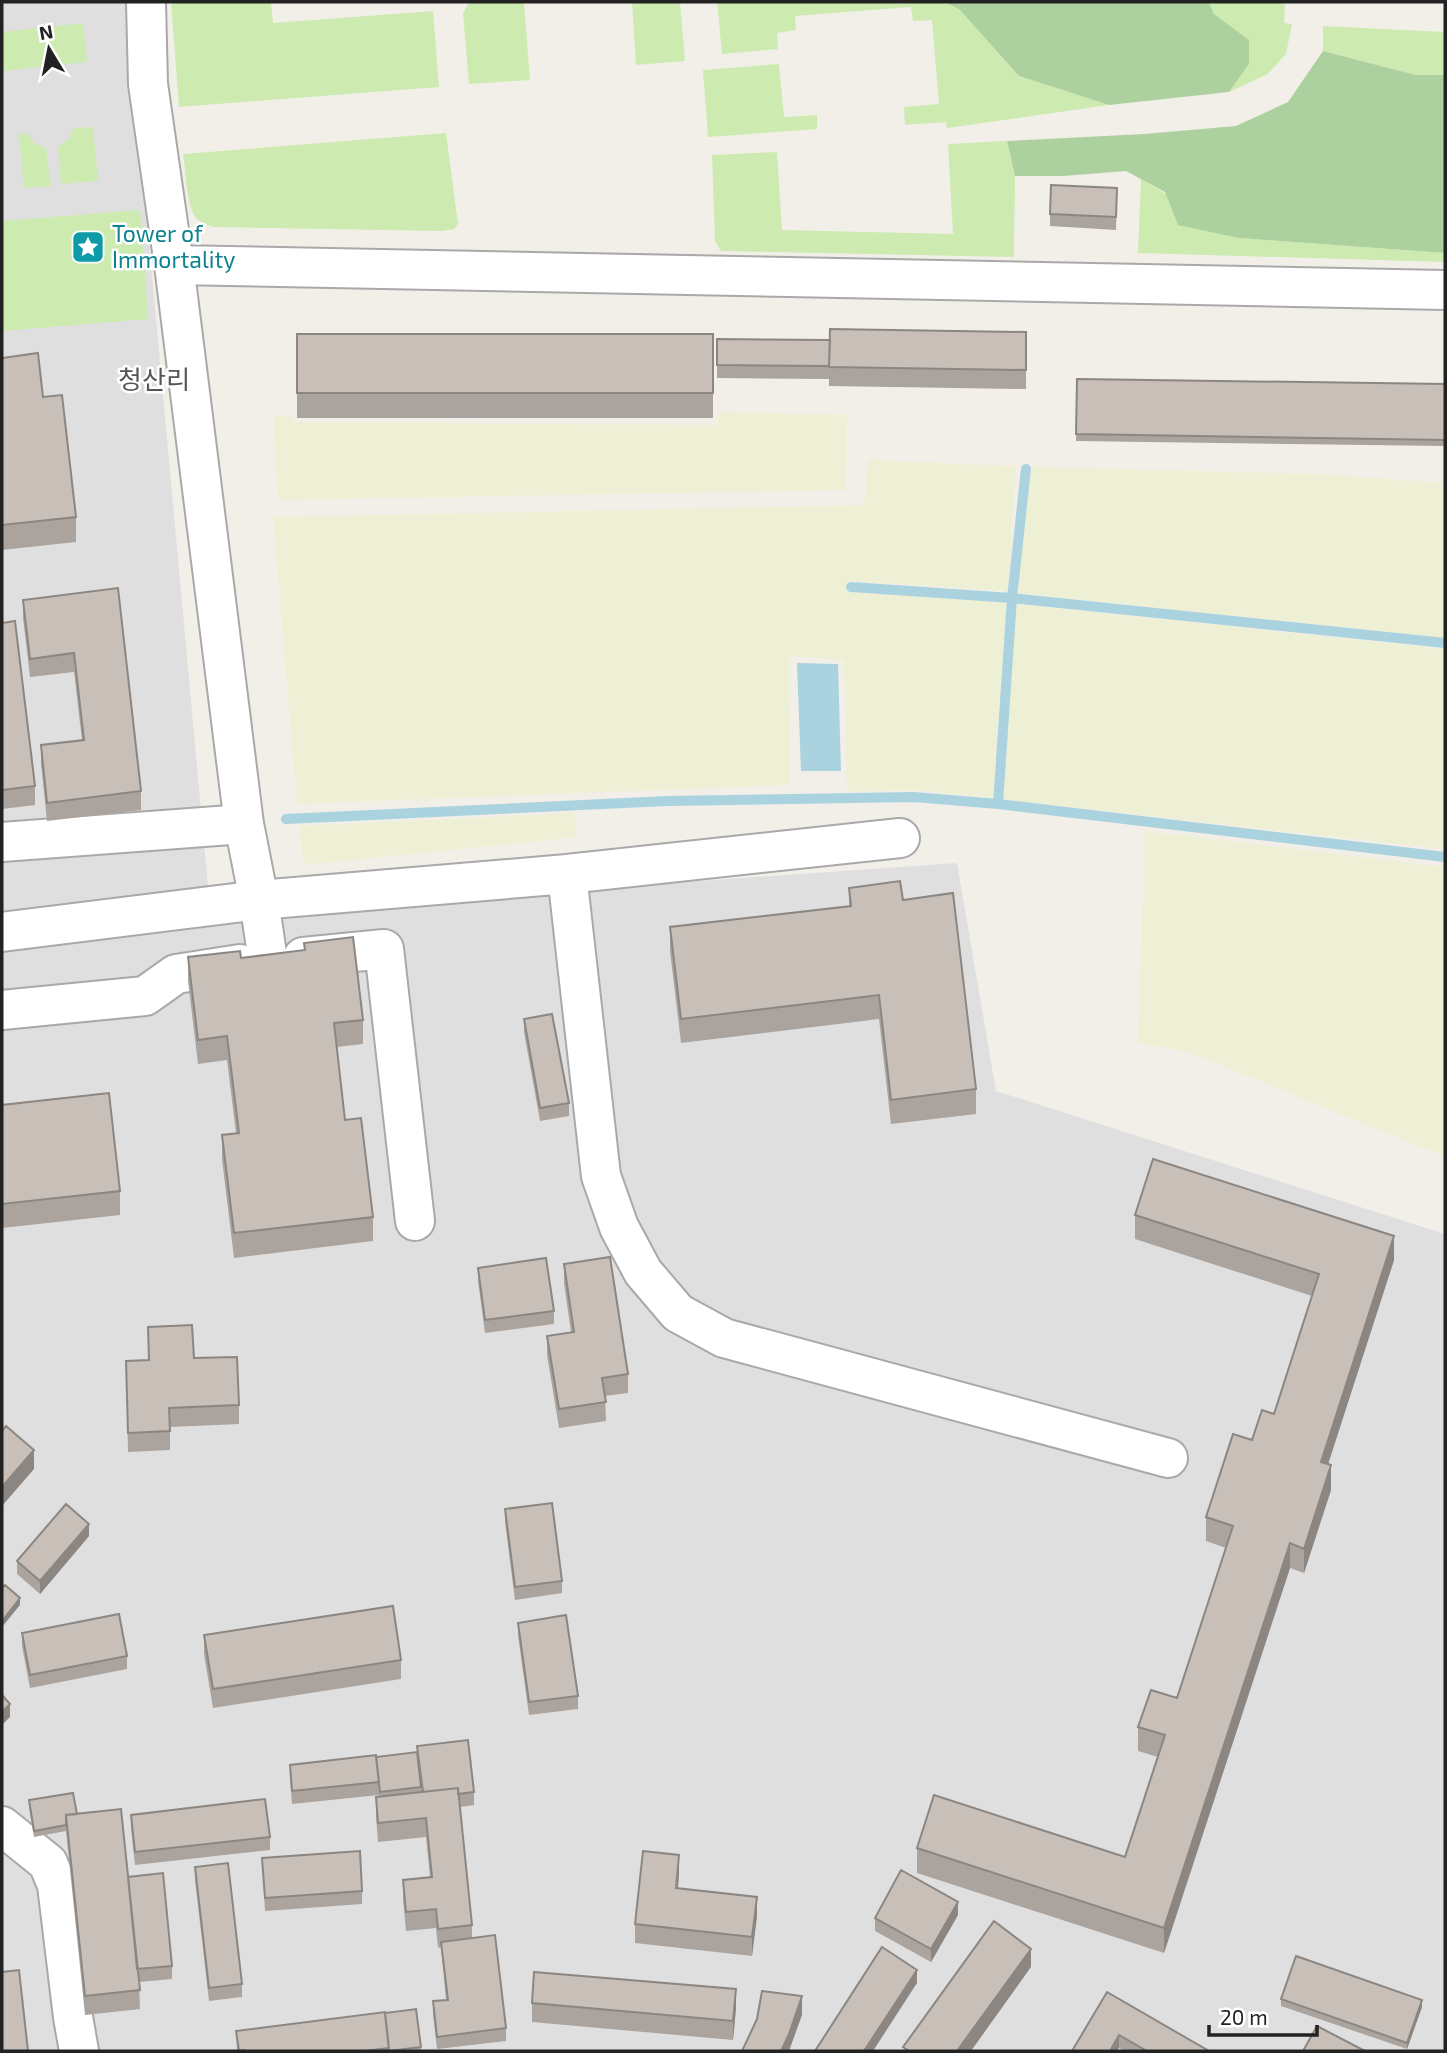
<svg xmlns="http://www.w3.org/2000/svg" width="1447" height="2053" font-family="'Exo 2','Noto Sans KR',sans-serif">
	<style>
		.residential { fill: #e0dfdf }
		.farmland { fill: #eef0d5 }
		.grass { fill: #cdebb0 }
		.forest { fill: #add19e }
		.water { fill: #aad3df }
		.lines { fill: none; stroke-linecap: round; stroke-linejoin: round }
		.stream { stroke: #aad3df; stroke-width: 10 }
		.minor-casing { stroke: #a9a9a9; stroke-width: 42 }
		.minor { stroke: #fff; stroke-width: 38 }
		.wall { fill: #aba49e }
		.shaded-wall { fill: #8b8681 }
		.building { fill: #c7bfb8; stroke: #8b8681; stroke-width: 2 }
		.labels { text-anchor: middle; stroke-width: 5; stroke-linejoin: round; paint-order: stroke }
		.culture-label { font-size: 23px; fill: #0d838f; stroke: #fff; text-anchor: start }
		.quarter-label { font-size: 26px; fill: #555; stroke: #fff }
	</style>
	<rect width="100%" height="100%" fill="#f2efe9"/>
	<path class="residential" d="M 2,2 L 127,2 L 211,919 L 558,891 L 957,863 L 996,1091 L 1445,1234 L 1445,2051 L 2,2051 Z"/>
	<path class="farmland" d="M 718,412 L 847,415 L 846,490 L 278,500 L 273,416 L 292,414 L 293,422 L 718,425 Z
		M 868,460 L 1016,466 L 1008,591 L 848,581 L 846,590 L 1006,603 L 993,798 L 914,790 L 847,792 L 844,660 L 789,656 L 790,785 L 297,804 L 273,517 L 864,505 Z
		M 1032,467 L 1320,474 L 1445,483 L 1445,638 L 1017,593 Z
		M 1016,604 L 1445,649 L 1445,849 L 1003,800 Z
		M 574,813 L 578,837 L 304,865 L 299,826 Z
		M 1145,831 L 1445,867 L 1445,1157 L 1191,1053 L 1138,1042 Z"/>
	<path class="grass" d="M 171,2 L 271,2 L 273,23 L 433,11 L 439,87 L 179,107 Z
		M 469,2 L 524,2 L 530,80 L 469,84 L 463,14 Z
		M 632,2 L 680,2 L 685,61 L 636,65 Z
		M 717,2 L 944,2 L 959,9 L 1019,76 L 1109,105 L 947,128 L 946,122 L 905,125 L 904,107 L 939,104 L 932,20 L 913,21 L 911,7 L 795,16 L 796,30 L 777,33 L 778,49 L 722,54 Z
		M 1209,2 L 1285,2 L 1284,23 L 1292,24 L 1286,54 L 1268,74 L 1229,92 L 1249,64 L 1249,40 L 1214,14 Z
		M 83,23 L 87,62 L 2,71 L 2,32 Z
		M 1323,26 L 1445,32 L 1445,75 L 1416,75 L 1323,51 Z
		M 779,64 L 784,117 L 817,115 L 817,129 L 708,137 L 703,70 Z
		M 93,127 L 98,181 L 61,184 L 58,147 L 69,139 L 72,129 Z
		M 446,133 L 458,224 L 454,229 L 441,231 L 213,227 C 206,224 198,222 194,215 C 186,201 186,170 183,154 Z
		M 19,134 L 28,134 L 33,142 L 46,148 L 51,186 L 24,188 Z
		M 1007,141 L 1015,176 L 1014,257 L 721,251 L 715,241 L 712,155 L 777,152 L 782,230 L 953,234 L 948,144 Z
		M 1141,179 L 1239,238 L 1445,253 L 1445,262 L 1138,253 Z
		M 140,210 L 148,319 L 2,331 L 2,221 Z"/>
	<path class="forest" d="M 944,2 L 1209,2 L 1214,14 L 1249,40 L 1249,64 L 1229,92 L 1109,105 L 1019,76 L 959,9 Z
		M 1323,51 L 1416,75 L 1445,75 L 1445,253 L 1239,238 L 1178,225 L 1165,192 L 1126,171 L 1063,176 L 1015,176 L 1007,141 L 1144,134 L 1236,126 L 1288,102 Z"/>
	<path class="water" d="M 797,663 L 838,664 L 841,771 L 801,771 Z"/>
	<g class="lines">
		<path class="stream" d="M 851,587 L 1012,598 L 1445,643
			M 998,804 L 1012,598 L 1026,469
			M 286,819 L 667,801 L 914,797 L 998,804 L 1445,857"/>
		<defs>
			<path id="minor" d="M 146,2 L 148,84 L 174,265 L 244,824 L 259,900 L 268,961
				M 174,265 L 1445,290
				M 2,842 L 244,824
				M 567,874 L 601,1176 L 619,1227 L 643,1272 L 678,1313 L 724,1338 L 1168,1458
				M 2,932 L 259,900 L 567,874 L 900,838
				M 303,957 L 384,949 L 415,1221
				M 2,1010 L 145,996 L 176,974 L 240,964
				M 2,1826 L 48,1863 L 57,1885 L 73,2017 L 79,2051"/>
		</defs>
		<use href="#minor" class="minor-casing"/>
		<use href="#minor" class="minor"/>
	</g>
	<path class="wall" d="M 1117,201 L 1116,230 L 1050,226 L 1050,214 Z
		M 1026,332 L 1026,389 L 829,386 L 829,379 L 717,378 L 717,339 L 830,340 Z
		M 297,334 L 713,334 L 713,418 L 297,418 Z
		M 2,358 L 43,397 L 76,517 L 76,542 L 2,550 Z
		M 1077,379 L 1445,384 L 1445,446 L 1076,441 Z
		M 118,588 L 141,791 L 141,810 L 47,821 L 41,764 L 41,745 L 82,740 L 74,672 L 30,677 L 23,618 L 23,600 Z
		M 2,623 L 35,786 L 35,805 L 2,809 Z
		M 849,888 L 903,900 L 976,1089 L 976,1114 L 891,1124 L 879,1019 L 681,1043 L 670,951 L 670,927 L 849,906 Z
		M 304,943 L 363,1020 L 363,1044 L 337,1047 L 345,1120 L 373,1217 L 373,1241 L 234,1258 L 222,1159 L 222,1135 L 236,1133 L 227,1060 L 198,1064 L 188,981 L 188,957 L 241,958 L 304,950 Z
		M 524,1019 L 569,1103 L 569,1116 L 540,1121 L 524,1032 Z
		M 2,1105 L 120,1191 L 120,1215 L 2,1228 Z
		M 1135,1215 L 1394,1260 L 1328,1464 L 1331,1490 L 1304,1573 L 1290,1568 L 1164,1953 L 917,1873 L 917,1848 L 1125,1857 L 1158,1757 L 1138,1751 L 1138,1727 L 1177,1698 L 1226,1548 L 1206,1541 L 1206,1517 L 1252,1440 L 1274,1414 L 1312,1296 L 1135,1239 Z
		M 564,1264 L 628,1374 L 628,1393 L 605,1396 L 606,1421 L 559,1428 L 547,1355 L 547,1336 L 571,1332 L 564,1283 Z
		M 478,1268 L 554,1311 L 554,1324 L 485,1333 L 478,1281 Z
		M 148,1327 L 194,1358 L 239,1405 L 239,1424 L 170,1427 L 170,1450 L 128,1452 L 126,1361 L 148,1360 Z
		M 505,1509 L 562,1581 L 562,1593 L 515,1600 L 505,1522 Z
		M 89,1536 L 40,1594 L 17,1574 L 17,1561 Z
		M 518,1623 L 578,1696 L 578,1709 L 529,1715 L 518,1635 Z
		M 22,1633 L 127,1656 L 127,1669 L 30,1688 L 22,1646 Z
		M 204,1635 L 401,1660 L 401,1679 L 213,1708 L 204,1654 Z
		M 417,1746 L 474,1792 L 474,1805 L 460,1807 L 472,1925 L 472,1938 L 506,2028 L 506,2041 L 437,2049 L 433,2014 L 433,2001 L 446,2000 L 441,1947 L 438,1948 L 436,1928 L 406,1931 L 403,1899 L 403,1880 L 430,1877 L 426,1837 L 378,1842 L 376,1816 L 376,1797 L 380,1797 L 379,1795 L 292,1804 L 290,1778 L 290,1765 L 417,1753 Z
		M 29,1800 L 77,1814 L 128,1877 L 172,1966 L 172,1979 L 139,1982 L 140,2009 L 85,2015 L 66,1831 L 34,1837 L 29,1807 Z
		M 131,1815 L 270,1837 L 270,1850 L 135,1865 L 131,1828 Z
		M 262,1858 L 362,1891 L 362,1904 L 265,1911 Z
		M 195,1867 L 242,1984 L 242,1997 L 209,2001 L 195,1880 Z
		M 679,1874 L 678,1889 L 757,1916 L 752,1956 L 635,1943 L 635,1924 Z
		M 958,1915 L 931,1962 L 875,1931 L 875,1918 Z
		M 1107,1992 L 1209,2051 L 1125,2051 L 1119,2048 Z
		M 1281,1999 L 1422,2007 L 1407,2049 L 1281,2006 Z
		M 532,2003 L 736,2008 L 733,2040 L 532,2022 Z
		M 236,2031 L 421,2047 L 421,2051 L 237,2051 Z"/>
	<path class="shaded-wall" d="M 1394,1236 L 1394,1260 L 1321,1486 L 1321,1462 Z
		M 34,1450 L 34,1469 L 2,1506 L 2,1487 Z
		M 1331,1465 L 1331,1490 L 1304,1573 L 1304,1549 Z
		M 89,1524 L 89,1536 L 40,1594 L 40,1581 Z
		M 1290,1543 L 1290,1568 L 1164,1953 L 1164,1928 Z
		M 20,1598 L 20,1605 L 2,1627 L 2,1621 Z
		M 10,1704 L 10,1717 L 2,1725 L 2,1712 Z
		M 679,1855 L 679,1874 L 676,1907 L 676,1888 Z
		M 757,1897 L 757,1916 L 752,1956 L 752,1937 Z
		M 958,1902 L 958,1915 L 931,1962 L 931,1949 Z
		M 1031,1949 L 1031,1967 L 971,2051 L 957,2051 Z
		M 917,1970 L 917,1983 L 873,2051 L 864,2051 Z
		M 736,1989 L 736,2008 L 733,2040 L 733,2021 Z
		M 802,1996 L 802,2015 L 789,2051 L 781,2051 Z
		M 1422,2000 L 1422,2007 L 1407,2049 L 1407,2043 Z
		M 1119,2035 L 1119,2048 L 1117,2051 L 1110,2051 Z"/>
	<path class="building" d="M 1051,185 L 1117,188 L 1116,217 L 1050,214 Z
		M 830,329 L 1026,332 L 1026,370 L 829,367 Z
		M 297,334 L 713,334 L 713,393 L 297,393 Z
		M 717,339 L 830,340 L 829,366 L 717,365 Z
		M 38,353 L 43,397 L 62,395 L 76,517 L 2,525 L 2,358 Z
		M 1077,379 L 1445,384 L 1445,440 L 1076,434 Z
		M 118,588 L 141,791 L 47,803 L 41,745 L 84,740 L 74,653 L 30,659 L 23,600 Z
		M 15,621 L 35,786 L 2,790 L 2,623 Z
		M 900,881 L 903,900 L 953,893 L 976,1089 L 891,1100 L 879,995 L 681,1019 L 670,927 L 851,906 L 849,888 Z
		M 353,937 L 363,1020 L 334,1023 L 345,1120 L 361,1118 L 373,1217 L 234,1233 L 222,1135 L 239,1133 L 227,1036 L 198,1040 L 188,957 L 240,951 L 241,958 L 305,950 L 304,943 Z
		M 552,1014 L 569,1103 L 540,1108 L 524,1019 Z
		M 109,1093 L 120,1191 L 2,1204 L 2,1105 Z
		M 1153,1159 L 1394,1236 L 1321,1462 L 1331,1465 L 1304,1549 L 1290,1543 L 1164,1928 L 917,1848 L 934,1795 L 1125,1857 L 1165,1735 L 1138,1727 L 1151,1690 L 1177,1698 L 1233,1526 L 1206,1517 L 1233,1434 L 1252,1440 L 1262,1410 L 1274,1414 L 1319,1274 L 1135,1215 Z
		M 610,1257 L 628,1374 L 602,1378 L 606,1402 L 559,1409 L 547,1336 L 574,1332 L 564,1264 Z
		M 546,1258 L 554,1311 L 485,1320 L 478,1268 Z
		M 192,1325 L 194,1358 L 237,1357 L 239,1405 L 169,1408 L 170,1431 L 128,1433 L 126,1361 L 149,1360 L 148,1327 Z
		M 6,1426 L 34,1450 L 2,1487 L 2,1431 Z
		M 552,1503 L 562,1581 L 515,1587 L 505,1509 Z
		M 66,1504 L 89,1524 L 40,1581 L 17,1561 Z
		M 5,1585 L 20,1598 L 2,1621 L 2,1588 Z
		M 393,1606 L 401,1660 L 213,1689 L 204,1635 Z
		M 119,1614 L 127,1656 L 30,1675 L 22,1633 Z
		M 566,1615 L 578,1696 L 529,1702 L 518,1623 Z
		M 2,1695 L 10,1704 L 2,1712 Z
		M 468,1740 L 474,1792 L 458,1794 L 458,1788 L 423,1792 L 417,1746 Z
		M 417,1752 L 421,1787 L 380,1792 L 376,1757 Z
		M 376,1755 L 379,1782 L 292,1791 L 290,1765 Z
		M 458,1788 L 472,1925 L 438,1929 L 436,1909 L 406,1912 L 403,1880 L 432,1877 L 426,1818 L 378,1823 L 376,1797 Z
		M 73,1793 L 77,1814 L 66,1815 L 66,1825 L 34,1831 L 29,1800 Z
		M 265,1799 L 270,1837 L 135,1852 L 131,1815 Z
		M 121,1809 L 140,1990 L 85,1996 L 66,1815 Z
		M 360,1851 L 362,1891 L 265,1898 L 262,1858 Z
		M 643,1851 L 679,1855 L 676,1888 L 757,1897 L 752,1937 L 635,1924 Z
		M 228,1863 L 242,1984 L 209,1988 L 195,1867 Z
		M 901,1870 L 958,1902 L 931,1949 L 875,1918 Z
		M 163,1873 L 172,1966 L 137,1969 L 128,1877 Z
		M 994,1921 L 1031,1949 L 957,2051 L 909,2051 L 903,2047 Z
		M 495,1935 L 506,2028 L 437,2037 L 433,2001 L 448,2000 L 441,1942 Z
		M 882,1947 L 917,1970 L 864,2051 L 815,2051 Z
		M 1296,1956 L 1422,2000 L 1407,2043 L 1281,1999 Z
		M 19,1970 L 28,2051 L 2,2051 L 2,1972 Z
		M 534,1972 L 736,1989 L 733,2021 L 532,2003 Z
		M 762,1991 L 802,1996 L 789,2034 L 781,2051 L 742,2051 L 757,2019 Z
		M 1107,1992 L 1209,2051 L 1147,2051 L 1119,2035 L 1110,2051 L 1072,2051 Z
		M 416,2009 L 421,2047 L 389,2051 L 385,2013 Z
		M 385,2012 L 389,2048 L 364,2051 L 244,2051 L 244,2050 L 239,2051 L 236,2031 Z
		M 1317,2026 L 1365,2051 L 1303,2051 Z"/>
	<defs>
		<symbol id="sight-square" viewBox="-11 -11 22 22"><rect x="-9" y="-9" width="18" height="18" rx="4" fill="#0f9aa8" stroke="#fff"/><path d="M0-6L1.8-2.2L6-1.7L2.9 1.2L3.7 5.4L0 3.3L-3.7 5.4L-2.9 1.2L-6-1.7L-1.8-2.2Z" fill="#fff"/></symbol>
	</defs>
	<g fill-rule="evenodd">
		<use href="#sight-square" x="69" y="228" width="38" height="38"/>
	</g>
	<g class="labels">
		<g class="culture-label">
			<text x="112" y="242">Tower of<tspan x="112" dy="26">Immortality</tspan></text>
		</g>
		<g class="quarter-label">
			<text x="154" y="389">청산리</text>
		</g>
	</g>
	<rect width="1447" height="2053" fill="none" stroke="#222222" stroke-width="7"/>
	<g transform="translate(49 49) rotate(350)" stroke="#ffffff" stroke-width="5" paint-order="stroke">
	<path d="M0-5L12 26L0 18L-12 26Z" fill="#222222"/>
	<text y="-10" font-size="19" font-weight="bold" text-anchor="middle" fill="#222222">N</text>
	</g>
	<path d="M1209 2025v10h108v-10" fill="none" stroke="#222222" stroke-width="3.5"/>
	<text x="1220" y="2025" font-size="21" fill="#222222" stroke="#ffffff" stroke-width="5" paint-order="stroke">20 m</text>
</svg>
